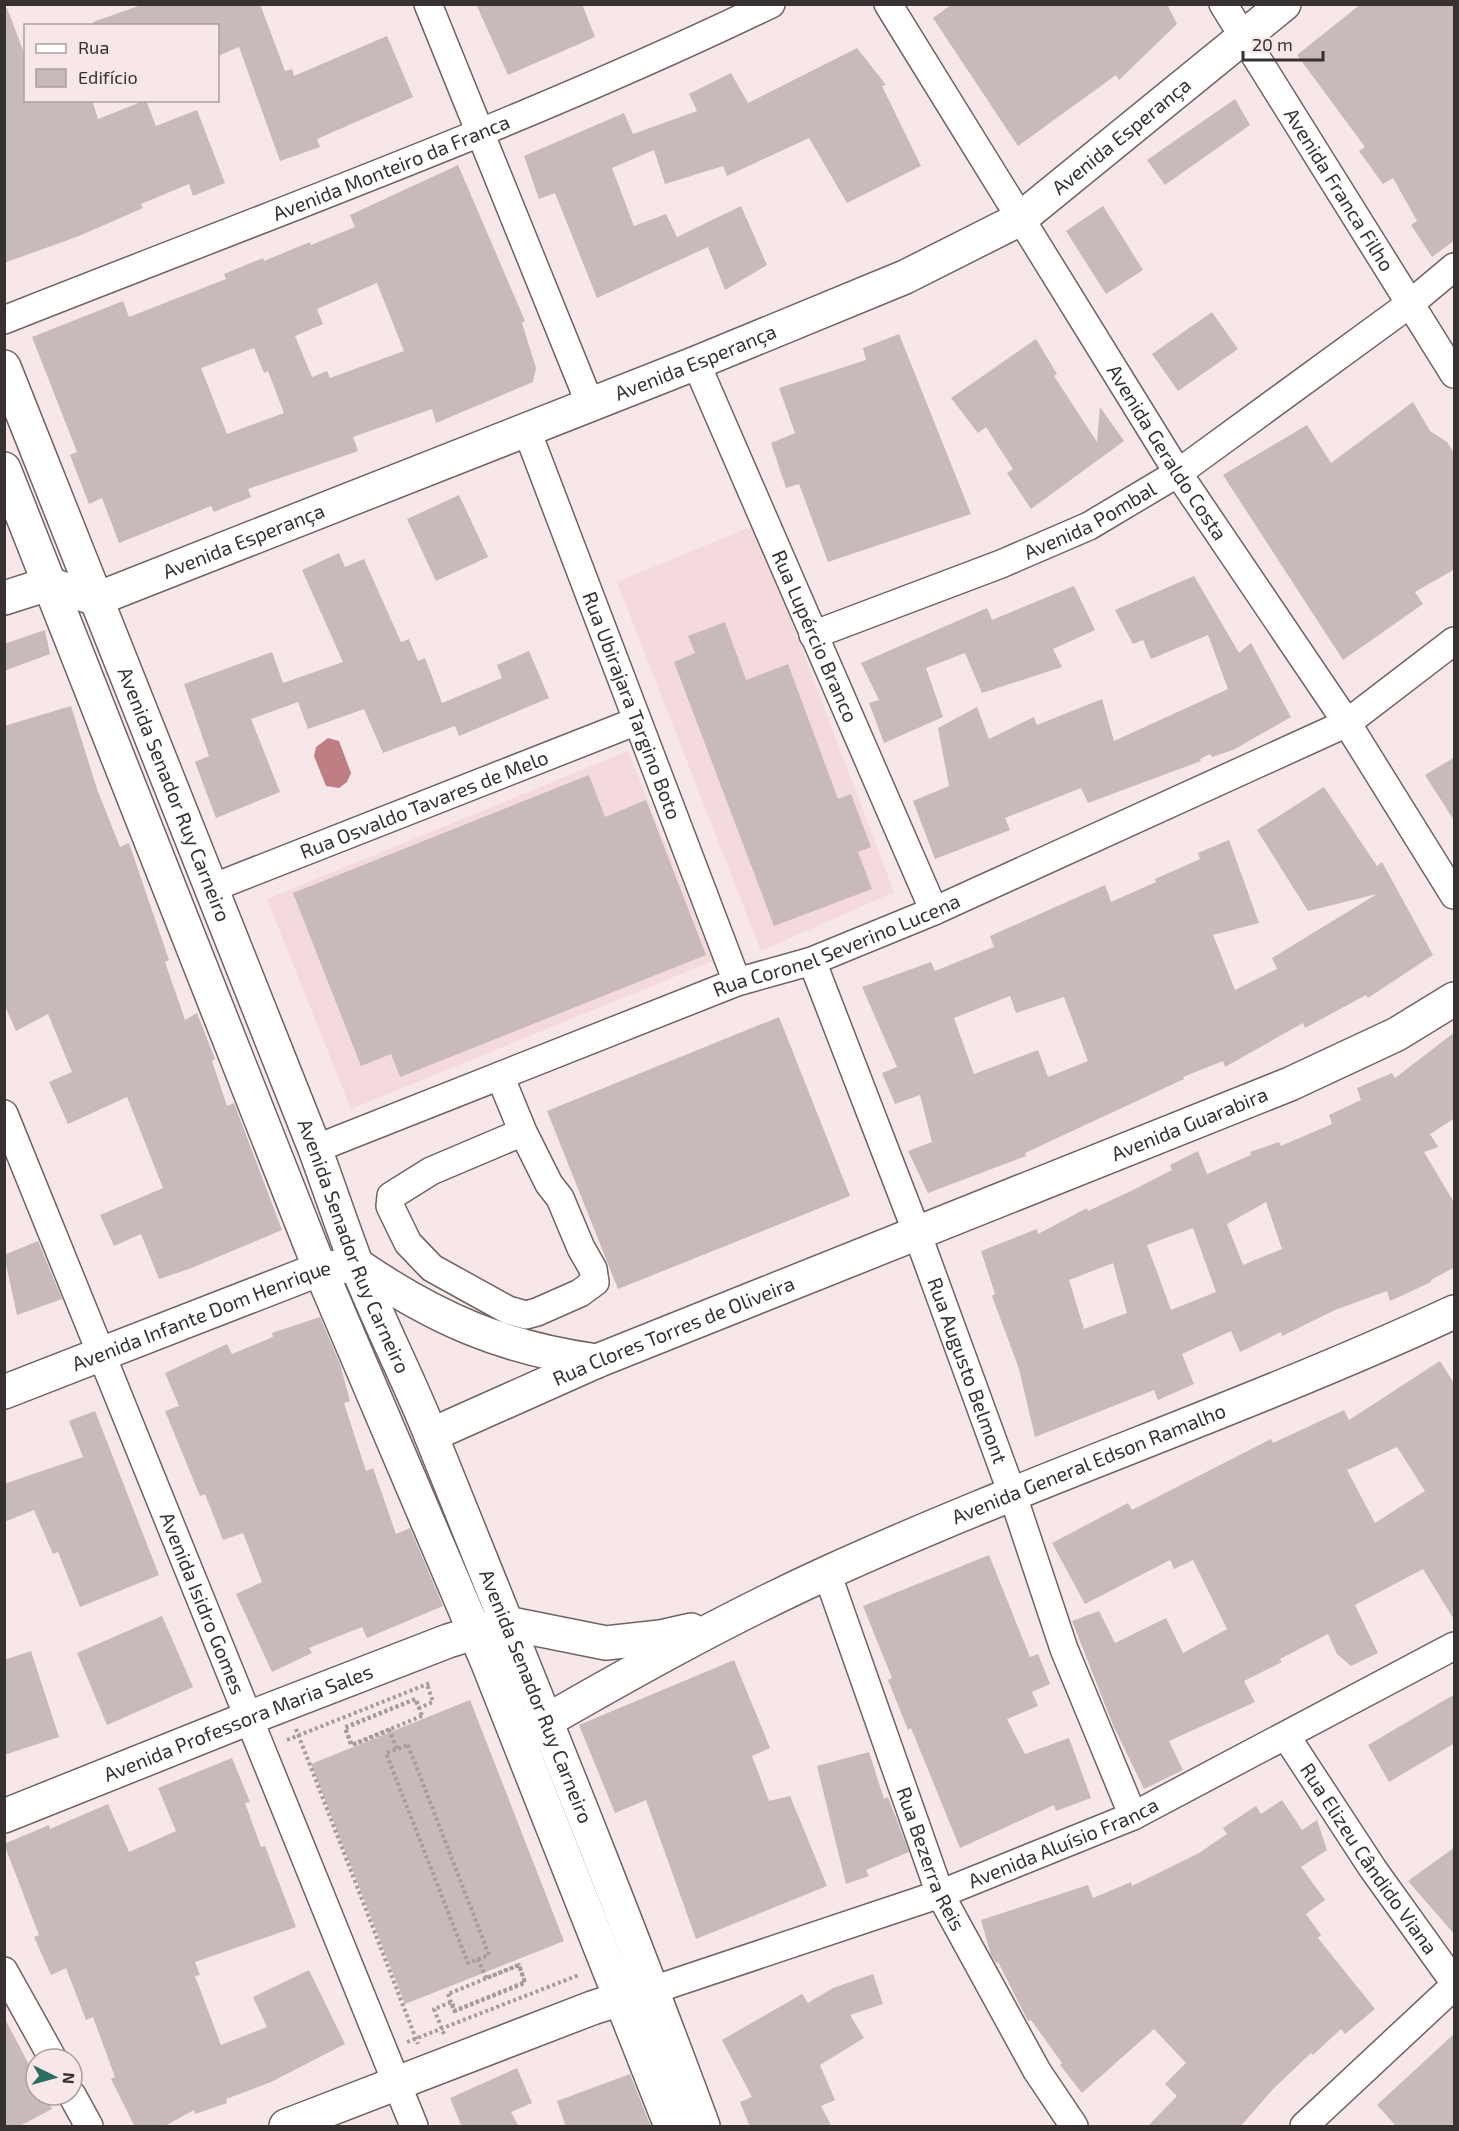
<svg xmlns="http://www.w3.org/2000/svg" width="1459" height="2131" font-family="'Exo 2',sans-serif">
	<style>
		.built { fill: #f4dadc }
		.water { fill: #bf7e84 }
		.building { fill: #c8b9ba; fill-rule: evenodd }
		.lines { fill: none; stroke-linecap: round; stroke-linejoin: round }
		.minor-casing { stroke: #716363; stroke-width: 30 }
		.major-casing { stroke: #716363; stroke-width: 36 }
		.path { stroke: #a79a9b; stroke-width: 4; stroke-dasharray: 3 3; stroke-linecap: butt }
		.minor { stroke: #fff; stroke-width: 27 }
		.major { stroke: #fff; stroke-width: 33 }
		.path-bridge { stroke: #a79a9b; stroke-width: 4; stroke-dasharray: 3 3; stroke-linecap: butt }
		.labels { text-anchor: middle; stroke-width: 4.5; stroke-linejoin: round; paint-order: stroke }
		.street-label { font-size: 20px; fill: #373131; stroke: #f8e7e8 }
	</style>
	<rect width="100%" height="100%" fill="#f8e7e8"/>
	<path class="built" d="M 755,525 L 894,892 L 761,951 L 617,582 Z
		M 628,751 L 713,961 L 351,1109 L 267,899 Z"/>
	<path class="water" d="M 328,738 L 339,741 L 351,773 L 347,782 L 339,788 L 326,786 L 314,756 L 316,747 Z"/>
	<path class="building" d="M 144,4 L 260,4 L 285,71 L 292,69 L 294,76 L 387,36 L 413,97 L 317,139 L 320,147 L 280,161 L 239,47 L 218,56 L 218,26 L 94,26 L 93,22 Z
		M 476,4 L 582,4 L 595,37 L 508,75 Z
		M 952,4 L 1167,4 L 1177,24 L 1119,80 L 1116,75 L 1018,146 L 933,18 Z
		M 1361,4 L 1455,4 L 1455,240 L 1432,257 L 1411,225 L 1417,221 L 1393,178 L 1383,184 L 1359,151 L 1365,147 L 1297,55 Z
		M 4,8 L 7,8 L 26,58 L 26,100 L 92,100 L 98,119 L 146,100 L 156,126 L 197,110 L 225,183 L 193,196 L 189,184 L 141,204 L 143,208 L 79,236 L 4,263 Z
		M 857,48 L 886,85 L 882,86 L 921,166 L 847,203 L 809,138 L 727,176 L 723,166 L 665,184 L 654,150 L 612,168 L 634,226 L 666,214 L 677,237 L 741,206 L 767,265 L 725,290 L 708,247 L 597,298 L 555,193 L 539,199 L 524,156 L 624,113 L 633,134 L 697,111 L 689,94 L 731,73 L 748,103 Z
		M 1235,99 L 1250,125 L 1165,185 L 1147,160 Z
		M 458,165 L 525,321 L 522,323 L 536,368 L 533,382 L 436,423 L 432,409 L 353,437 L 358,451 L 248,489 L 251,497 L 214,512 L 211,506 L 119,543 L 102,498 L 89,504 L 70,455 L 77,452 L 32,337 L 123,301 L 129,317 L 226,279 L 224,274 L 263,258 L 264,261 L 310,242 L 311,245 L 355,227 L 350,215 ZM 377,283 L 404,351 L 330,378 L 327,371 L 312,377 L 295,336 L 323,324 L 317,309 ZM 254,348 L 264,373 L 268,371 L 284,413 L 227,434 L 201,368 Z
		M 1103,206 L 1143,270 L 1106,294 L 1066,231 Z
		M 1212,312 L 1238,349 L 1178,391 L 1152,354 Z
		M 899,334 L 971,514 L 828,562 L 799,484 L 786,488 L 771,443 L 795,433 L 779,388 L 866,360 L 863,348 Z
		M 1036,339 L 1057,374 L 1054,376 L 1097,442 L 1100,407 L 1124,441 L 1031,509 L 1007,473 L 1013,469 L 986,427 L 978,433 L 951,398 Z
		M 1413,402 L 1430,431 L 1447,442 L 1455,454 L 1455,569 L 1415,592 L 1423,604 L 1343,660 L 1223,475 L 1307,425 L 1331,463 Z
		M 459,495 L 488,557 L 436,581 L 407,519 Z
		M 339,553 L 345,567 L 364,559 L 401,642 L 409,639 L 418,661 L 425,658 L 442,703 L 502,678 L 497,665 L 529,651 L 549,698 L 459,736 L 455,726 L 383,753 L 364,709 L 308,729 L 298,702 L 251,719 L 280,792 L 216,818 L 195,762 L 209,756 L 184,684 L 272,652 L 283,683 L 343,662 L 302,570 Z
		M 1194,576 L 1239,653 L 1251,643 L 1291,717 L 1233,750 L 1212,757 L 1210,754 L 1200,759 L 1201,761 L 1088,803 L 1081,788 L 1005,818 L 1010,830 L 935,859 L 913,801 L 949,786 L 938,728 L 977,707 L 989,739 L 1034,717 L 1037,725 L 1102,699 L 1114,741 L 1228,689 L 1208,635 L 1151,659 L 1143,640 L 1133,644 L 1115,610 Z
		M 1074,586 L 1095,630 L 1053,649 L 1062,667 L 982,693 L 965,653 L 926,668 L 943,717 L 884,743 L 869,703 L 879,700 L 861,663 L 987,608 L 992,620 Z
		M 725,622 L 746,680 L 788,664 L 838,799 L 851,794 L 871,847 L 858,852 L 872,889 L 774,926 L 674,662 L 695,653 L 688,636 Z
		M 45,630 L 50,654 L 4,671 L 4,644 Z
		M 71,706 L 97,789 L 120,847 L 129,843 L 169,960 L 165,962 L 185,1020 L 197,1013 L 215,1059 L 212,1061 L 227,1106 L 234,1103 L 282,1230 L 189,1269 L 159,1279 L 141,1234 L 114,1246 L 100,1215 L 163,1188 L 127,1097 L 68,1124 L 49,1082 L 72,1072 L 48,1014 L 16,1031 L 4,1004 L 4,726 Z
		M 1455,757 L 1455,822 L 1425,775 Z
		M 589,775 L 605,817 L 646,800 L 706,955 L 400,1077 L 391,1054 L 361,1066 L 293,893 Z
		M 1324,787 L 1377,866 L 1382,862 L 1433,955 L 1368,998 L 1366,995 L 1305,1028 L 1303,1023 L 1225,1067 L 1223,1061 L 1183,1077 L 1184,1079 L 1025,1153 L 1026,1156 L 928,1193 L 908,1151 L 932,1142 L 920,1095 L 895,1104 L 882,1073 L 897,1067 L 862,987 L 931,962 L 935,971 L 994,947 L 990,936 L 1105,885 L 1111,902 L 1156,882 L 1155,879 L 1200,859 L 1198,853 L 1229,840 L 1259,923 L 1213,935 L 1235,990 L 1277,969 L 1272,958 L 1377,894 L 1308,911 L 1257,830 ZM 1010,996 L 1016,1013 L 1064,997 L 1088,1061 L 1048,1077 L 1038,1050 L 974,1074 L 954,1018 Z
		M 779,1017 L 850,1196 L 618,1289 L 547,1111 Z
		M 1455,1032 L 1455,1118 L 1430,1134 L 1438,1147 L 1424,1152 L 1455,1204 L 1455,1267 L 1431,1280 L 1431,1282 L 1390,1301 L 1387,1291 L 1335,1310 L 1282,1336 L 1281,1332 L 1240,1352 L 1231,1331 L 1182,1354 L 1194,1384 L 1158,1400 L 1154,1390 L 1035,1437 L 1019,1369 L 992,1296 L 995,1294 L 981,1251 L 1037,1229 L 1038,1234 L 1087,1208 L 1088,1211 L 1133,1190 L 1172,1170 L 1170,1165 L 1198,1151 L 1207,1174 L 1251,1155 L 1250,1152 L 1279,1142 L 1281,1146 L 1332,1124 L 1329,1115 L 1361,1100 L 1357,1088 L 1392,1073 L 1395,1078 ZM 1266,1202 L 1282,1249 L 1243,1265 L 1227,1224 ZM 1193,1228 L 1216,1292 L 1171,1310 L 1147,1245 ZM 1113,1263 L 1127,1313 L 1084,1329 L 1069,1280 Z
		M 38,1241 L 62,1299 L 17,1315 L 4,1255 Z
		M 320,1317 L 340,1364 L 350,1401 L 344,1403 L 366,1471 L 373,1468 L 396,1534 L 410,1528 L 443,1606 L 367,1638 L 362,1627 L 309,1648 L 312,1653 L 272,1672 L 236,1594 L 262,1582 L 243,1533 L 223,1540 L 205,1494 L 200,1496 L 165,1411 L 179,1406 L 165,1373 L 227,1344 L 232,1354 L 273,1337 L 272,1333 Z
		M 1440,1361 L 1455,1385 L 1455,1621 L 1423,1569 L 1355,1605 L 1378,1653 L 1351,1666 L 1337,1654 L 1328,1634 L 1280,1659 L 1282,1662 L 1244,1681 L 1255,1702 L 1169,1741 L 1183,1770 L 1144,1789 L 1113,1725 L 1072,1621 L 1099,1611 L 1115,1643 L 1166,1618 L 1183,1653 L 1227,1629 L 1193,1560 L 1174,1569 L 1170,1560 L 1085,1604 L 1052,1543 L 1128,1503 L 1132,1510 L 1271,1439 L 1273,1443 L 1344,1410 L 1349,1420 ZM 1397,1447 L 1425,1491 L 1375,1523 L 1347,1470 Z
		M 95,1411 L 159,1575 L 80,1607 L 58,1552 L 53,1554 L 34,1510 L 4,1522 L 4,1484 L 83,1457 L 69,1421 Z
		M 989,1555 L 1030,1657 L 1038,1654 L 1050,1684 L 1032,1692 L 1038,1706 L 1007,1719 L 1025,1754 L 1069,1738 L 1091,1798 L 1056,1811 L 1054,1805 L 960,1848 L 911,1728 L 908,1730 L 888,1680 L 892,1678 L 863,1606 Z
		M 162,1616 L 193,1687 L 107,1725 L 77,1653 Z
		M 31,1651 L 59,1737 L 4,1755 L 4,1660 Z
		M 734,1660 L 770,1748 L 752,1756 L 769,1801 L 790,1796 L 827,1886 L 696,1939 L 646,1800 L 615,1813 L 579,1725 Z
		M 1455,1694 L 1455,1743 L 1389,1782 L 1368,1745 Z
		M 470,1700 L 564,1941 L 405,2004 L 311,1764 Z
		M 869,1752 L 884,1799 L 888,1797 L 909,1852 L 866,1870 L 869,1876 L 846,1884 L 817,1766 Z
		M 232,1758 L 250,1802 L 245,1803 L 261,1847 L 265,1846 L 296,1927 L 195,1962 L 200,1975 L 195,1976 L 221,2045 L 267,2027 L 253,1997 L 309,1970 L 345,2044 L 271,2082 L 226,2099 L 227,2103 L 195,2114 L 194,2110 L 163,2127 L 135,2127 L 111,2079 L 115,2077 L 93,2017 L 86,2020 L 66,1968 L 51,1975 L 34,1937 L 39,1935 L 4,1844 L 49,1825 L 50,1829 L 108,1804 L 129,1852 L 176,1831 L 158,1788 Z
		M 1282,1800 L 1302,1830 L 1317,1820 L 1327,1850 L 1301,1867 L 1325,1900 L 1306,1914 L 1321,1935 L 1318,1938 L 1375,2009 L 1345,2034 L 1341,2029 L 1313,2055 L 1311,2053 L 1273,2089 L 1240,2127 L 1147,2127 L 1177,2096 L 1165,2084 L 1186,2063 L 1154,2029 L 1082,2093 L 1060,2065 L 1062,2063 L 1031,2020 L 1028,2021 L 998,1962 L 996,1963 L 991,1955 L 981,1920 L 1088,1885 L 1093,1898 L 1131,1882 L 1132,1886 L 1199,1853 L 1227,1834 L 1223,1828 L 1256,1806 L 1261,1814 Z
		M 1455,1847 L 1455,1935 L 1408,1881 Z
		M 873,1974 L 883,2004 L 850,2015 L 864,2038 L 820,2065 L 835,2100 L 821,2106 L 832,2127 L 750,2127 L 740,2102 L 752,2097 L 722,2040 L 802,1994 L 808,2003 L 833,1988 Z
		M 4,2017 L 36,2078 L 36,2095 L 45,2095 L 52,2109 L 18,2127 L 4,2127 Z
		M 1455,2033 L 1455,2127 L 1397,2127 L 1377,2105 Z
		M 517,2068 L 532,2103 L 511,2112 L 519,2127 L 462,2127 L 450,2098 Z
		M 630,2074 L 651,2127 L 566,2127 L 557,2101 Z"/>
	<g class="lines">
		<defs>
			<g id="minor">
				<path d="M 428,4 L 590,404"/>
				<path id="s1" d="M 888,4 L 1178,473 L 1347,723 L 1454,895"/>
				<path id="s2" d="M 1223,4 L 1454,374"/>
				<path id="s3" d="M 4,320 C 261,218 522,124 771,4"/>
				<path id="s4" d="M 696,363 L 934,911"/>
				<path id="s5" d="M 526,428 L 737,982"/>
				<path id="s6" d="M 813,635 L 1001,564 L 1089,526 L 1178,473 L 1411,303 L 1454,267"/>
				<path id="s7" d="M 212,888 L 637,721"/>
				<path id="s8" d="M 812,961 L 917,1233 L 1013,1496 L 1064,1649 L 1133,1816"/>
				<path d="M 500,1076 L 523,1132 L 549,1184 L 560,1198 L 581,1248 L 593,1269 L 595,1282 L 580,1293 L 537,1312 L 526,1315 L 508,1310 L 432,1268 L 408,1243 L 390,1206 L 391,1196 L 431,1171 L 523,1132"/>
				<path id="s9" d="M 4,1114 L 414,2126"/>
				<path id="s10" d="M 315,1149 L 737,982 L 812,961 L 934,911 L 1347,723 L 1454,641"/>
				<path id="s11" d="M 827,1573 L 940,1894 L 1037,2071 L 1074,2126"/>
				<path id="s12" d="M 1286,1736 L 1373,1869 L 1454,1982"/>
				<path d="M 4,1971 L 53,2059"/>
				<path id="s13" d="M 653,1990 L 940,1894 L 1133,1816 L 1454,1646"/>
				<path d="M 72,2095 L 89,2126"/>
				<path d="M 1304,2126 L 1454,1986"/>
			</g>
			<g id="major">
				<path id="s14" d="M 4,367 L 315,1149 C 329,1187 342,1226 356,1263 C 379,1323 409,1379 432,1438 C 524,1667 618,1895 703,2126"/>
				<path d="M 4,469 L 320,1269 L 487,1661 L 671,2126"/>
				<path id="s15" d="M 4,598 L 48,584 L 97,599 L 696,363 L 905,277 L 1020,219 L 1284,4"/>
				<path id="s16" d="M 4,1392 L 320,1269 L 357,1265 C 435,1318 502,1348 597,1361"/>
				<path id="s17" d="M 431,1435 L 597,1361 L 1290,1084 L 1397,1034 L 1454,999"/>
				<path id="s18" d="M 529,1731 C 626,1675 724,1620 827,1573 C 1033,1479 1249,1407 1454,1312"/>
				<path id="s19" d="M 4,1816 L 249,1718 L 448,1641 L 506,1623 L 606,1643 L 660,1637 L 691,1630"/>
				<path d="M 286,2126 L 592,2008 L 642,1992"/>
			</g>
		</defs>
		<use href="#minor" class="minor-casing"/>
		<use href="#major" class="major-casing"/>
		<path class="path" d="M 422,1716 L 351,1745 L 345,1727 L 415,1699 L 419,1708 L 433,1702 L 427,1684
			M 296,1729 L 418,2044
			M 389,1729 L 397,1749
			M 287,1740 L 430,1683
			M 408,1745 L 489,1955 L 468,1963 L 386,1753 Z
			M 478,1959 L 486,1978
			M 444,2034 L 434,2009 L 452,2002 L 455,2011 L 525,1983 L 519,1965 L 448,1994
			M 407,2042 L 579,1975"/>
		<use href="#minor" class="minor"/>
		<use href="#major" class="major"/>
		<path class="path-bridge" d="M 390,1730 L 352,1745 L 345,1728 L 416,1699 L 422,1716
			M 448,1994 L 454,2011 L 525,1982 L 519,1965 L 486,1978"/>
	</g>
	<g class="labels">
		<g class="street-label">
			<text dy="7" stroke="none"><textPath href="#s15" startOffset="1227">Avenida Esperança</textPath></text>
			<text dy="7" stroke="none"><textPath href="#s3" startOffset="416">Avenida Monteiro da Franca</textPath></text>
			<text dy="7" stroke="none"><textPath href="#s2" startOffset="219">Avenida Franca Filho</textPath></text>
			<text dy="7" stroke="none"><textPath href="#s15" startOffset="741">Avenida Esperança</textPath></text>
			<text dy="7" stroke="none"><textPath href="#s1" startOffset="528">Avenida Geraldo Costa</textPath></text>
			<text dy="7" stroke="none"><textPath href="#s6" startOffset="300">Avenida Pombal</textPath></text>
			<text dy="7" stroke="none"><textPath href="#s15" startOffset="255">Avenida Esperança</textPath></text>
			<text dy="7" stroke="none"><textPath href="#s4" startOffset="298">Rua Lupércio Branco</textPath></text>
			<text dy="7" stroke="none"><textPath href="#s5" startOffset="297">Rua Ubirajara Targino Boto</textPath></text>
			<text dy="7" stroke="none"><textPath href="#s14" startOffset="460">Avenida Senador Ruy Carneiro</textPath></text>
			<text dy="7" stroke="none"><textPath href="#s7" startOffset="228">Rua Osvaldo Tavares de Melo</textPath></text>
			<text dy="7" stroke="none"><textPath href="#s10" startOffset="560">Rua Coronel Severino Lucena</textPath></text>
			<text dy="7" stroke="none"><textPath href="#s17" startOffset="820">Avenida Guarabira</textPath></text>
			<text dy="7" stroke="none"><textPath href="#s14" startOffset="946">Avenida Senador Ruy Carneiro</textPath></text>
			<text dy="7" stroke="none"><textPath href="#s16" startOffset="212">Avenida Infante Dom Henrique</textPath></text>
			<text dy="7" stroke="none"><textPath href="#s17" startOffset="264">Rua Clores Torres de Oliveira</textPath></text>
			<text dy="7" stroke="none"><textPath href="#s8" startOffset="438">Rua Augusto Belmont</textPath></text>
			<text dy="7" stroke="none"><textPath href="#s18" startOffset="621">Avenida General Edson Ramalho</textPath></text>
			<text dy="7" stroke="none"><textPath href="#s9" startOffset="528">Avenida Isidro Gomes</textPath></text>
			<text dy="7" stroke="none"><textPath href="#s14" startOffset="1432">Avenida Senador Ruy Carneiro</textPath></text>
			<text dy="7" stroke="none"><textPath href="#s19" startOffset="252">Avenida Professora Maria Sales</textPath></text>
			<text dy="7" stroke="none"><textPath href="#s13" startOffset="436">Avenida Aluísio Franca</textPath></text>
			<text dy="7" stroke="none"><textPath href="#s11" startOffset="304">Rua Bezerra Reis</textPath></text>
			<text dy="7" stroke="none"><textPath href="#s12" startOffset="148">Rua Elizeu Cândido Viana</textPath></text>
		</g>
	</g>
	<rect width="1459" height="2131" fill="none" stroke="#373131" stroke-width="12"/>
	<rect x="24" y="24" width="195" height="78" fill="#f8e7e8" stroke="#ab9e9f" stroke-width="1.5"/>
	<rect x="36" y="44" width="30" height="9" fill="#ffffff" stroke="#ab9e9f" stroke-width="1.5"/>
	<text x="78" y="54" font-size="18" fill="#373131">Rua</text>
	<rect x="36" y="69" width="30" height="18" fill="#c8b9ba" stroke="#ab9e9f" stroke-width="1.5"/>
	<text x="78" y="84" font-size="18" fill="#373131">Edifício</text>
	<g transform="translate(54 2077) rotate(95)"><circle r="28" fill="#f8e7e8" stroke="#ab9e9f" stroke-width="1.5"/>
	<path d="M0-4.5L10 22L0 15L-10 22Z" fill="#2b6d5e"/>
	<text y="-9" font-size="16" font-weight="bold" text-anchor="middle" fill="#373131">N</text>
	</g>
	<path d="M1243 51v9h80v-9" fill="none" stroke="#373131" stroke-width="3"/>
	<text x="1252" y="51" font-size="18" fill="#373131" stroke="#f8e7e8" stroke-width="4.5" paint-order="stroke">20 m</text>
</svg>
